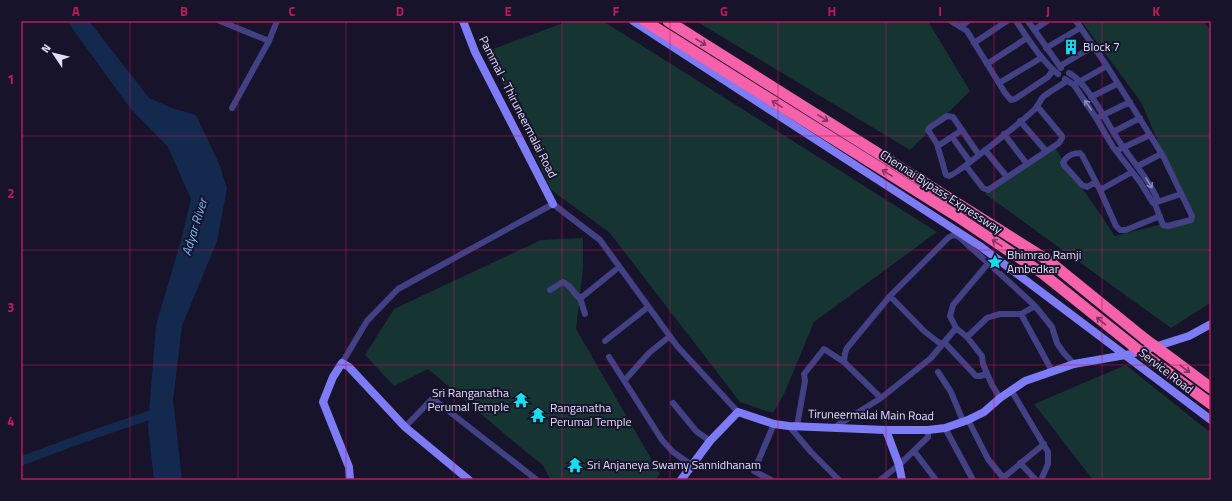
<svg xmlns="http://www.w3.org/2000/svg" width="1232" height="501" font-family="'Titillium Web',sans-serif">
	<style>
		.green { fill: #163432 }
		.water { fill: #132a4e }
		.lines { fill: none; stroke-linecap: round; stroke-linejoin: round }
		.river { stroke: #132a4e; stroke-width: 9 }
		.street { stroke: #434186; stroke-width: 6 }
		.secondary { stroke: #7d7cf6; stroke-width: 8 }
		.highway { stroke: #f561aa; stroke-width: 11 }
		.highway-bridge { stroke: #f561aa; stroke-width: 11 }
		.oneway { stroke: #7b3664 }
		.oneway2 { stroke: #8a88bc }
		.grid { fill: none; stroke: #c2185b; stroke-width: 1; stroke-opacity: 0.55 }
		.labels { text-anchor: middle; stroke-width: 4; stroke-linejoin: round; paint-order: stroke }
		.poi-label { font-size: 12px; fill: #e1defd; stroke: #17132a; text-anchor: start }
		.street-label { font-size: 12px; fill: #e1defd; stroke: #17132a }
		.water-label { font-size: 13px; font-style: italic; fill: #73bbf6; stroke: #17132a }
		.neatline { fill: none; stroke: #c2185b; stroke-width: 1.5 }
		.grid-label { font-size: 13px; text-anchor: middle; font-weight: bold; fill: #c2185b }
	</style>
	<rect width="100%" height="100%" fill="#17132a"/>
	<path class="green" d="M 568,21 L 603,21 L 937,232 L 814,322 L 784,394 L 773,413 L 740,402 L 609,232 L 551,190 L 488,51 Z
		M 696,21 L 928,21 L 970,91 L 910,150 Z
		M 1081,21 L 1203,21 L 1211,31 L 1211,295 L 1210,303 L 1171,328 L 985,194 L 1055,148 L 1115,236 L 1190,217 L 1141,102 Z
		M 583,238 L 583,269 L 576,329 L 660,474 L 655,480 L 552,480 L 550,479 L 543,465 L 520,447 L 428,369 L 394,386 L 365,355 L 394,309 L 541,240 Z
		M 1126,365 L 1211,433 L 1211,480 L 1093,480 L 1034,404 Z"/>
	<path class="water" d="M 67,21 L 89,21 L 149,98 L 172,108 L 196,115 L 219,164 L 227,188 L 217,241 L 182,326 L 173,400 L 182,480 L 154,480 L 148,426 L 156,325 L 181,241 L 191,199 L 168,147 L 130,108 Z"/>
	<g class="lines">
		<path class="river" d="M 21,461 L 86,437 L 159,412"/>
		<path class="street" d="M 220,21 L 269,41
			M 951,21 L 967,31 L 1005,93 L 1011,100 L 1015,99 L 1048,77 L 1053,70
			M 1016,21 C 1029,40 1040,59 1058,74
			M 1028,21 L 1061,68
			M 1076,21 L 1107,66 L 1150,135 L 1163,156 L 1192,216 L 1191,220 L 1168,226 L 1163,225 L 1155,204
			M 960,27 L 968,21
			M 1034,30 L 1047,21
			M 974,43 L 1007,21
			M 1046,48 L 1080,28
			M 987,64 L 1027,38
			M 1060,66 L 1094,46
			M 1065,79 L 1074,85 L 1096,118 L 1113,147 L 1140,182 L 1153,203 L 1155,204 L 1157,199 L 1156,196 C 1145,174 1128,156 1115,135 C 1104,117 1086,82 1069,73
			M 999,83 L 1041,58
			M 1077,83 L 1107,66
			M 1091,97 L 1117,84
			M 232,108 L 269,41 L 277,21
			M 1099,117 L 1130,102
			M 1020,121 L 1046,151
			M 1113,132 L 1140,118
			M 1004,134 L 1027,164
			M 955,141 L 970,162
			M 938,146 L 962,130
			M 1120,149 L 1150,135
			M 985,150 L 1007,177
			M 979,155 L 953,117 L 947,116 L 929,128 L 928,130 L 937,144 L 946,175 L 949,176 C 956,175 1026,118 1035,109 C 1039,105 1040,99 1044,96 C 1051,91 1059,86 1067,81
			M 966,166 L 983,188 L 988,190 L 1059,143 L 1062,138 L 1062,136 L 1037,106
			M 1138,166 L 1161,154
			M 1096,182 L 1087,187 L 1082,185 L 1064,165 L 1063,163 C 1066,156 1073,153 1080,153 L 1082,155 L 1100,190 L 1132,172
			M 1100,190 L 1116,226 L 1120,230 L 1126,230 L 1160,216
			M 1157,202 L 1181,194
			M 991,260 L 953,305 L 950,316 L 956,328 L 967,337 L 982,356 L 983,364 L 992,385 L 1000,398
			M 550,290 L 563,282 L 569,286 L 578,297 L 582,297 L 619,267
			M 890,296 L 924,331 L 942,345
			M 580,298 L 585,314
			M 1021,314 L 1052,371
			M 967,337 L 987,318 L 993,316 L 1000,314 L 1021,314 L 1035,306
			M 605,341 L 648,307
			M 944,342 L 976,376 L 980,376 L 987,374
			M 609,357 L 662,440 L 673,452 L 693,466
			M 844,362 L 845,353 L 847,348 L 890,296 L 948,238 L 953,235 L 958,236 L 1008,281 L 1035,306 L 1052,327 L 1057,343 L 1063,352 L 1074,364
			M 342,363 L 367,321 L 398,289 L 553,204 L 600,240 L 677,346 L 738,412
			M 938,372 L 951,392 L 963,421
			M 625,380 L 649,353 L 670,336
			M 1011,390 L 1048,452 L 1048,464 L 1041,480
			M 673,403 L 696,431 L 710,441
			M 968,420 L 988,459 L 1005,480
			M 789,426 L 811,452 L 839,480
			M 797,426 L 805,381 L 804,374 L 824,349 L 844,362 L 881,398
			M 405,427 L 432,399 L 437,402 L 537,480
			M 833,428 L 881,398 L 931,358 L 956,328
			M 945,428 L 973,480
			M 914,451 L 936,480
			M 1020,463 L 1036,480
			M 1003,478 L 1044,444
			M 771,480 L 754,471 L 774,424
			M 880,480 L 899,465 L 928,437 L 928,430"/>
		<path class="secondary" d="M 463,21 L 475,52 L 553,204
			M 633,21 L 980,246 L 1125,355 L 1211,420
			M 886,430 L 899,465 L 902,480
			M 350,480 L 349,467 L 323,402 L 333,377 L 342,363 L 349,367 L 405,427 L 469,480
			M 681,480 L 710,441 L 738,412 L 774,424 L 789,426 L 886,430 L 928,430 L 945,428 L 968,420 L 984,412 L 1000,398 L 1025,381 L 1074,364 L 1131,354 L 1148,349 L 1189,336 L 1211,324"/>
		<path class="highway" d="M 645,21 L 955,215 L 1042,273 L 1132,345
			M 668,21 L 1049,261 L 1145,339
			M 1160,350 L 1211,388
			M 1146,356 L 1211,404"/>
		<path class="highway-bridge" d="M 1145,339 L 1160,350
			M 1132,345 L 1146,356"/>
	</g>
	<defs><path id="oneway-shaft" d="M-6 0H5M1.5-3L5.5 0L1.5 3" fill="none" stroke-width="1.6" stroke-linecap="round" stroke-linejoin="round"/></defs>
	<g class="oneway">
		<use href="#oneway-shaft" transform="translate(701 42) rotate(32)"/>
		<use href="#oneway-shaft" transform="translate(777 104) rotate(-148)"/>
		<use href="#oneway-shaft" transform="translate(823 118) rotate(32)"/>
		<use href="#oneway-shaft" transform="translate(887 173) rotate(-148)"/>
		<use href="#oneway-shaft" transform="translate(997 243) rotate(-146)"/>
		<use href="#oneway-shaft" transform="translate(1101 321) rotate(-141)"/>
		<use href="#oneway-shaft" transform="translate(1185 369) rotate(37)"/>
	</g>
	<g class="oneway2">
		<use href="#oneway-shaft" transform="translate(1088 105) rotate(-124)"/>
		<use href="#oneway-shaft" transform="translate(1149 183) rotate(58)"/>
	</g>
	<path class="grid" d="M 130,21 L 130,480M 238,21 L 238,480M 346,21 L 346,480M 454,21 L 454,480M 562,21 L 562,480M 670,21 L 670,480M 778,21 L 778,480M 886,21 L 886,480M 994,21 L 994,480M 1102,21 L 1102,480M 21,136 L 1211,136M 21,250 L 1211,250M 21,365 L 1211,365"/>
	<defs>
		<symbol id="building-bare" viewBox="-9 -9 18 18"><path d="M-4-6H4V6H1V3H-1V6H-4ZM-2.5-4.3h1.7v1.8h-1.7ZM.8-4.3h1.7v1.8H.8ZM-2.5-1h1.7V.8h-1.7ZM.8-1h1.7V.8H.8Z" fill="#17ddf0" stroke="#17132a" stroke-width="2.5" paint-order="stroke"/></symbol>
		<symbol id="sight-bare" viewBox="-9 -9 18 18"><path d="M0-6L1.8-2.2L6-1.7L2.9 1.2L3.7 5.4L0 3.3L-3.7 5.4L-2.9 1.2L-6-1.7L-1.8-2.2Z" fill="#17ddf0" stroke="#17132a" stroke-width="2.5" paint-order="stroke"/></symbol>
		<symbol id="temple-bare" viewBox="-9 -9 18 18"><path d="M0-6L5-2H3V0L6.5 2.5H4V6H1.5V3h-3V6H-4V2.5H-6.5L-3 0V-2H-5Z" fill="#17ddf0" stroke="#17132a" stroke-width="2.5" paint-order="stroke"/></symbol>
	</defs>
	<g fill-rule="evenodd">
		<use href="#building-bare" x="1060" y="36" width="22" height="22"/>
		<use href="#sight-bare" x="984" y="251" width="22" height="22"/>
		<use href="#temple-bare" x="510" y="389" width="22" height="22"/>
		<use href="#temple-bare" x="527" y="404" width="22" height="22"/>
		<use href="#temple-bare" x="564" y="454" width="22" height="22"/>
	</g>
	<g class="labels">
		<g class="poi-label">
			<text x="1083" y="51">Block 7</text>
			<text x="1007" y="259">Bhimrao Ramji<tspan x="1007" dy="14">Ambedkar</tspan></text>
			<text x="509" y="397" text-anchor="end">Sri Ranganatha<tspan x="509" dy="14">Perumal Temple</tspan></text>
			<text x="550" y="412">Ranganatha<tspan x="550" dy="14">Perumal Temple</tspan></text>
			<text x="587" y="469">Sri Anjaneya Swamy Sannidhanam</text>
		</g>
		<g class="street-label">
			<text transform="translate(518 107) rotate(63)" y="4">Pammal - Thiruneermalai Road</text>
			<text transform="translate(941 192) rotate(33)" y="4">Chennai Bypass Expressway</text>
			<text transform="translate(1166 371) rotate(38)" y="4">Service Road</text>
			<text transform="translate(871 415) rotate(1)" y="4">Tiruneermalai Main Road</text>
		</g>
		<g class="water-label">
			<text transform="translate(194 227) rotate(-73)" y="5">Adyar River</text>
		</g>
	</g>
	<rect width="1232" height="501" fill="none" stroke="#17132a" stroke-width="44"/>
	<g transform="translate(54 54) rotate(305)" stroke="#17132a" stroke-width="3" paint-order="stroke">
	<path d="M0-3L7 15L0 10L-7 15Z" fill="#e1defd"/>
	<text y="-6" font-size="11" font-weight="bold" text-anchor="middle" fill="#e1defd">N</text>
	</g>
	<rect x="22" y="22" width="1188" height="457" class="neatline"/>
	<g class="grid-label">
		<text x="76" y="16">A</text>
		<text x="184" y="16">B</text>
		<text x="292" y="16">C</text>
		<text x="400" y="16">D</text>
		<text x="508" y="16">E</text>
		<text x="616" y="16">F</text>
		<text x="724" y="16">G</text>
		<text x="832" y="16">H</text>
		<text x="940" y="16">I</text>
		<text x="1048" y="16">J</text>
		<text x="1156" y="16">K</text>
		<text x="11" y="84">1</text>
		<text x="11" y="198">2</text>
		<text x="11" y="312">3</text>
		<text x="11" y="426">4</text>
	</g>
</svg>
